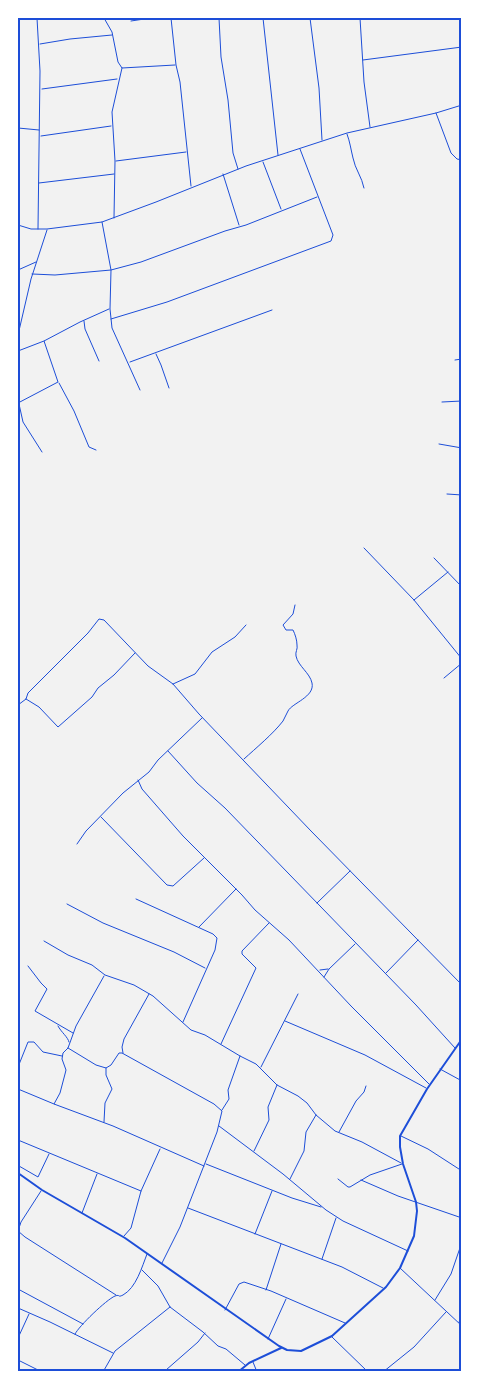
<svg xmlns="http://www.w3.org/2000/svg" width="479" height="1389" font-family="'Noto Sans',sans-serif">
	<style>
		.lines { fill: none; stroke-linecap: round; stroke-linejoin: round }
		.minor { stroke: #1d4ed8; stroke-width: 1 }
		.tertiary { stroke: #1d4ed8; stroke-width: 2 }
		.secondary { stroke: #1d4ed8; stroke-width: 2 }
		.neatline { fill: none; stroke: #1d4ed8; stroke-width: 2 }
	</style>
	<rect width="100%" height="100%" fill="#f2f2f2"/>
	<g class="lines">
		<path class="minor" d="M 37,18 L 40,71 L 38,229
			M 104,18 L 112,32 L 118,62 L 122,68 L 175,65
			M 171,18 L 176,65 L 180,82 L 191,186
			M 219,18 L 221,57 L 228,100 L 233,153 L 238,169
			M 263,18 L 278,155
			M 310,18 L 319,88 L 322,140
			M 360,18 L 364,82 L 370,127
			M 131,21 L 151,18
			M 40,44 L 70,39 L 112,35
			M 363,60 L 462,47
			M 42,89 L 117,79
			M 436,113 L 451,153 L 457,159 L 462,160
			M 18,128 L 39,130
			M 347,134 C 350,142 351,150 353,158 C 355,169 362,177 364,188
			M 41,136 L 111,126
			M 116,161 L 186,152
			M 263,162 L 281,209
			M 223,174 L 239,225
			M 39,183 L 114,174
			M 114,218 L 115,161 L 112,112 L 122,68
			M 102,222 L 111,270 L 110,309 L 112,328 L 140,390
			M 18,225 L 31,229 L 47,229 L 102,222 L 156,202 L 246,166 L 347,133 L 436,113 L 462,105
			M 18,270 L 36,262
			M 32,274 L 55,275 L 111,270 L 141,262 L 225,231 L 246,225 L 317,197
			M 111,319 L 167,302 L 331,241 L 333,235 L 300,149
			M 84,321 L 85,329 L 99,361
			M 18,335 L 31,279 L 47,230
			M 18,340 L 18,350
			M 18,351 L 44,341
			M 156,354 L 161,365 L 169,388
			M 455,360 L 462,359
			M 130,362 L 272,310
			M 59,383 L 74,411 L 89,447 L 96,450
			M 442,402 L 462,401
			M 18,403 L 58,382 L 44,341 L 80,322 L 109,309
			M 19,404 L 23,422 L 42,452
			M 439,444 L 462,448
			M 447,494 L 462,495
			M 364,548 L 414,600 L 462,659
			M 434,558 L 462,587
			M 414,600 L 448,572
			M 444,678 L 462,663
			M 173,684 L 195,674 L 212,652 L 235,637 L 246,625
			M 26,699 L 39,707 L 58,727 L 92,697 L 98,688 L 114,675 L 135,653
			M 18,705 L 26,699 L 28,693 L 88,633 L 99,619 L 104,620 L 148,666 L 173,684 L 199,714 L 311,831 L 462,985
			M 168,751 L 197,783 L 225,808 L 416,1005 L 455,1048
			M 244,759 C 256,748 273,734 283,721 C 285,718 286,714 288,711 C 292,703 315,697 312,683 C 310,673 298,666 296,656 C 295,652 298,649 297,645 C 297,640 295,634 293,630 L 286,630 L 283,625 L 293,614 L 295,605
			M 138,780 L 142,789 L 183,836 L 242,895 L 255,910 L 289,940 L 351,1006 L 429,1084
			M 101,817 L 167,885 L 173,886 L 204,858
			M 77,844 L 86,831 L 123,793 L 149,772 L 158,760 L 202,718
			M 136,899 L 213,934 L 217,938 L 215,950 L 183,1022
			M 317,903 L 350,871
			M 67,904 L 103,923 L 174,952 L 205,968
			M 199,927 L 236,889
			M 44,941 L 68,955 L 92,965 L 105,975 L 134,985 L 153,996 L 191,1030 L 205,1035 L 240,1056 L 256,1064 L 277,1085 L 298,1096 L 307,1103 L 316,1115 L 335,1131 L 362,1142 L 401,1163
			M 28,966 L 41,983 L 47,989 L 35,1011 L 73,1033
			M 320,970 L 328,969
			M 386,973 L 418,940
			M 104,976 L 76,1026 L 68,1048 L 63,1053 L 62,1059 L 66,1070 L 65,1074 L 60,1093 L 54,1104 L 113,1126 L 204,1166
			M 324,977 L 329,969 L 355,944
			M 285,1021 L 365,1055 L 426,1088
			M 58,1026 C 61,1032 68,1037 69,1042
			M 221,1044 L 256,968 L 242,954 L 242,951 L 269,923
			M 68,1048 L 96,1065 L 106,1068 L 111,1065 L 119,1053 L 122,1053 L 214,1104 L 222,1111 L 217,1132 L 180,1227 L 162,1263
			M 123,1053 L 122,1047 L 124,1039 L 149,994
			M 18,1067 L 28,1042 L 34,1042 L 43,1052 L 62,1056
			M 261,1067 L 298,994
			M 440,1069 L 462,1081
			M 18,1089 L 54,1104
			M 222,1110 L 229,1099 L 228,1090 L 240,1056
			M 104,1122 L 105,1103 L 112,1089 L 106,1075 L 106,1068
			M 219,1126 L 283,1174 L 326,1210 L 343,1221 L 408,1251
			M 339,1132 L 356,1101 L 364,1092 L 366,1086
			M 401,1136 L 428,1149 L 462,1171
			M 18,1140 L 141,1191
			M 254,1151 L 269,1120 L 268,1107 L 277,1085
			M 206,1164 L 292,1198 L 321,1207
			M 18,1167 L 19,1166 L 38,1177 L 49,1154
			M 290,1179 L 304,1151 L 306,1132 L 316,1115
			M 338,1179 L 348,1187 L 350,1187 L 370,1175 L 402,1164
			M 361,1180 L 398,1196 L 462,1218
			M 41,1191 L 21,1222 L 18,1231 L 25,1237 L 116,1295
			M 188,1208 L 342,1267 L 383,1288
			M 82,1213 L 97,1174
			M 255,1234 L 272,1191
			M 124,1236 L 131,1228 L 141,1191 L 160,1149
			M 322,1259 L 336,1218
			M 400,1268 L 462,1326
			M 142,1270 L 158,1286 L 170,1307 L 203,1332 L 218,1346 L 226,1349 L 245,1365
			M 18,1289 L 83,1324
			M 266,1290 L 281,1244
			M 435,1300 L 451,1274 L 462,1242
			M 18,1308 L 50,1322 L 113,1353
			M 225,1310 L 239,1284 L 244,1282 L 271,1291 L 345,1323
			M 459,1322 L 462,1317
			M 75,1334 C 79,1326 106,1300 115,1296 C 121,1294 117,1298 123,1295 C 136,1288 142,1267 147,1254
			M 332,1337 L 368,1372
			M 18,1338 L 29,1314
			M 268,1339 L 286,1299
			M 18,1360 L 42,1372
			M 253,1362 L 257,1372
			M 166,1370 L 198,1342 L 205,1333
			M 103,1372 L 115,1351 L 170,1307
			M 383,1372 L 414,1347 L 446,1312
			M 460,1372 L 462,1370"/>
		<path class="tertiary" d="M 238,1372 L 249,1363 L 281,1348"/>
		<path class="secondary" d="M 18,1173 L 42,1190 L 125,1238 L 279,1346 L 287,1350 L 301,1351 L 332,1336 L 386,1287 L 400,1268 L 414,1236 L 417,1211 L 416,1202 L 403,1164 L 400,1147 L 400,1136 L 427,1089 L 462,1039"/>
	</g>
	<rect width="479" height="1389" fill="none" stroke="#ffffff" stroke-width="38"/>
	<rect x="19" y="19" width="441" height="1351" class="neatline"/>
</svg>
